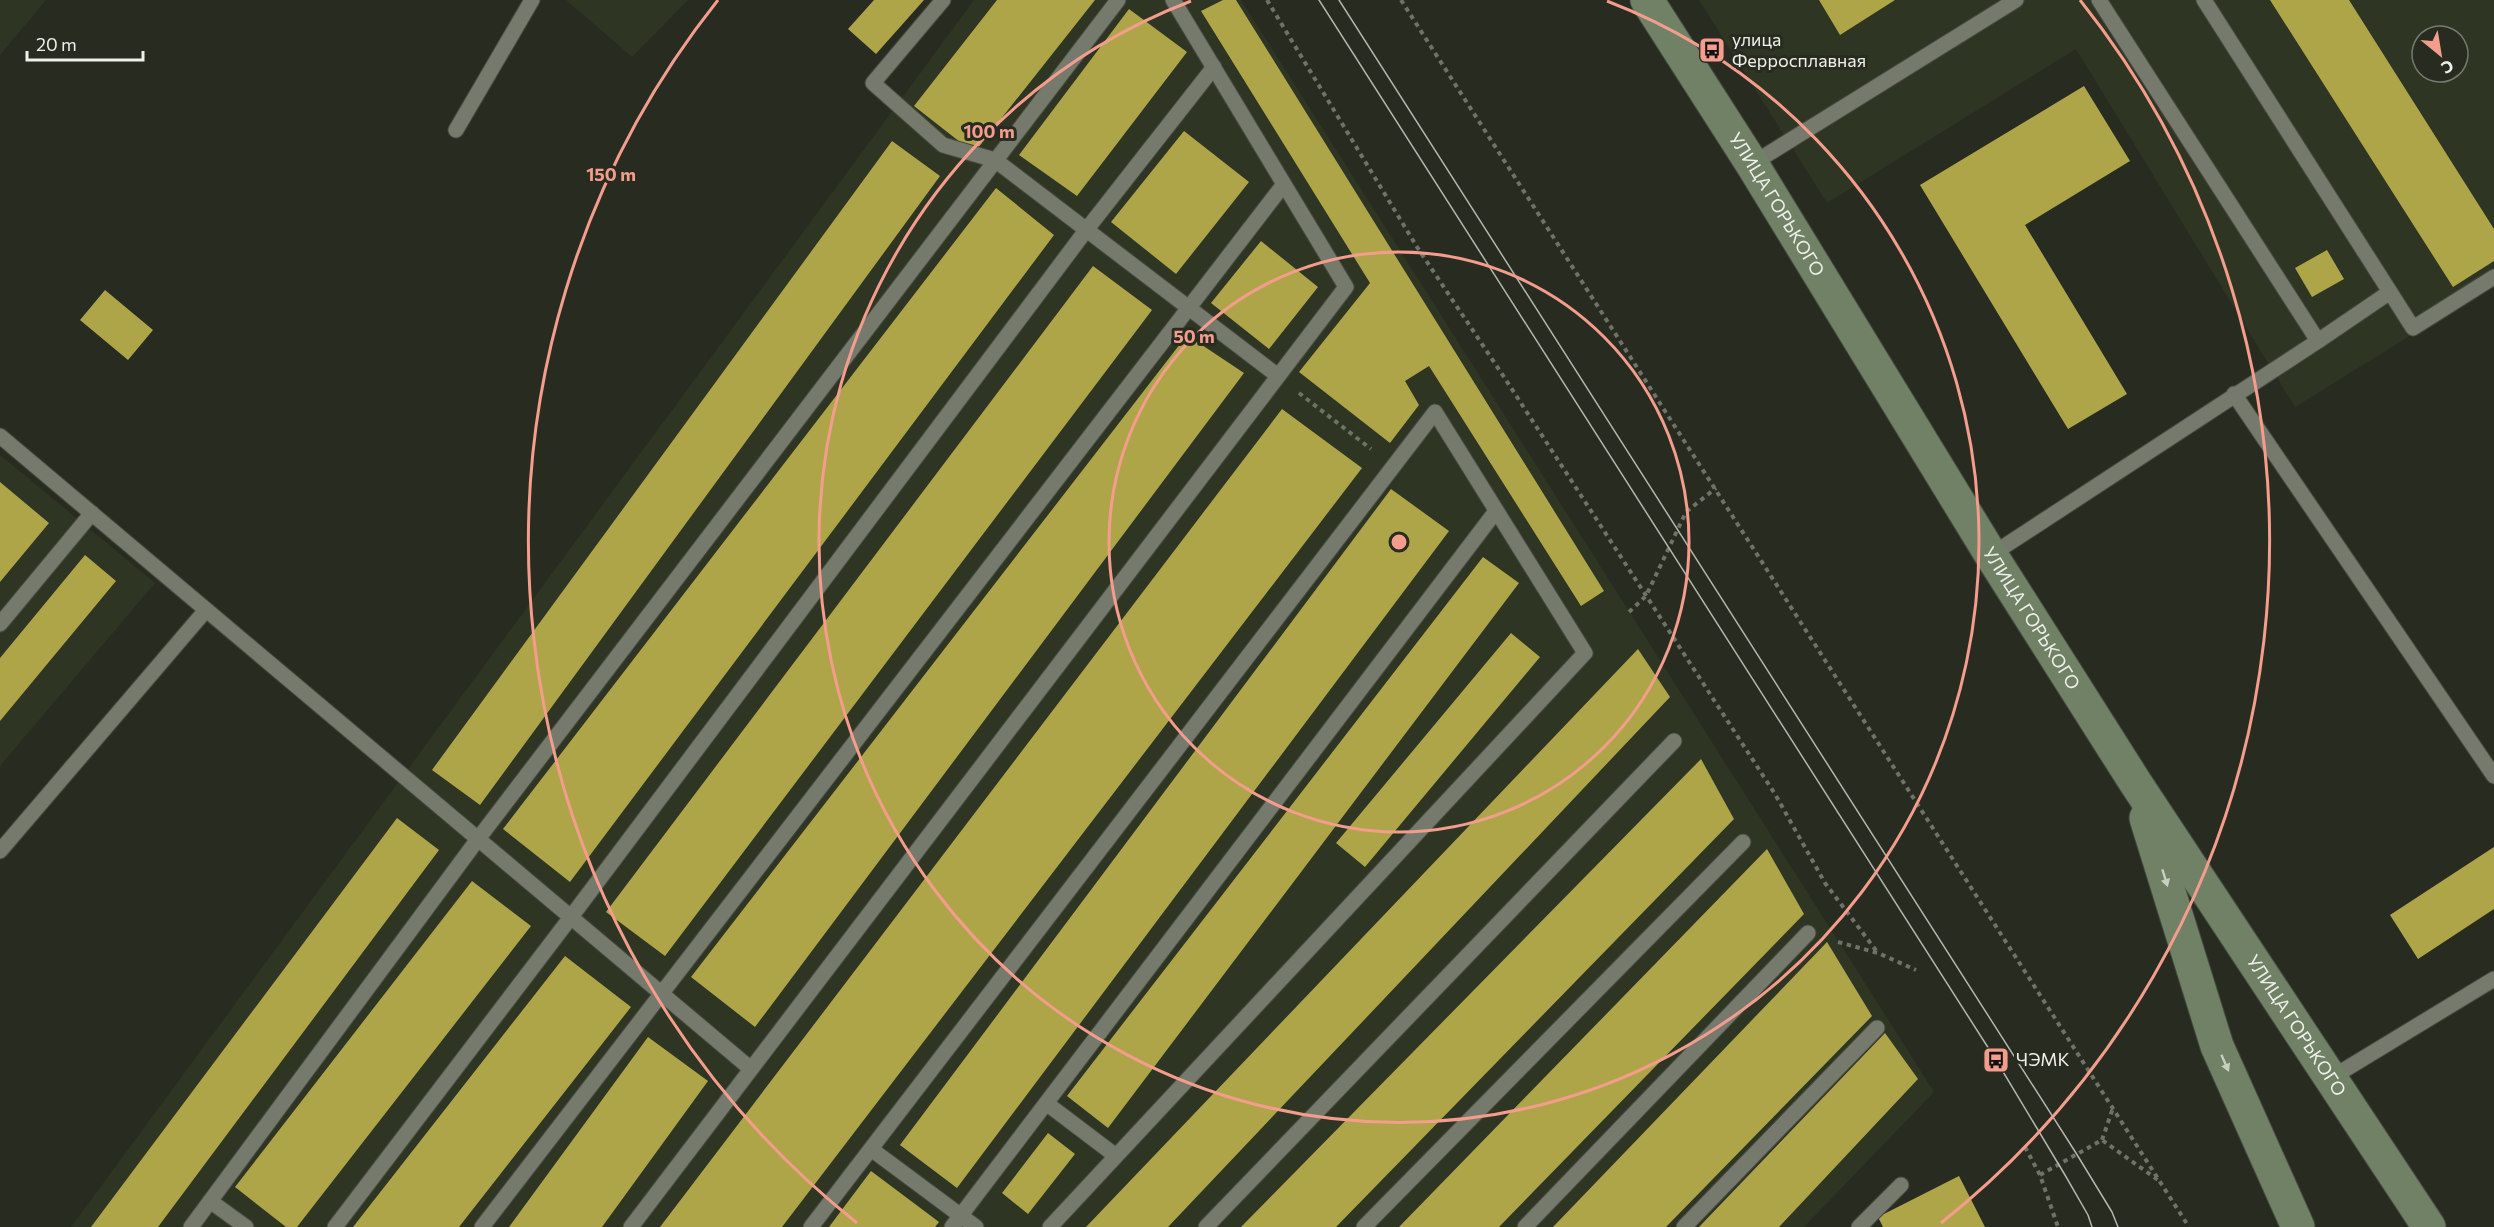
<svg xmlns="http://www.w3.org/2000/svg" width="2494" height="1227" font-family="Commissioner,sans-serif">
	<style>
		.built { fill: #2f3523; fill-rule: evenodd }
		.building { fill: #aea549 }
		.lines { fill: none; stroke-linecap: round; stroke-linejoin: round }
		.lane-casing { stroke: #464940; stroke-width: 17 }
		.secondary-casing { stroke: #464940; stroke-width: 35 }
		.path { stroke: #6e7267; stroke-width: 4; stroke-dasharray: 4.5 4.5; stroke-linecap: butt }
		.lane { stroke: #757a6c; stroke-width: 15 }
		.secondary { stroke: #708166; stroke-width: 33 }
		.tram { stroke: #b4b6ae; stroke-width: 1.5 }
		.oneway { fill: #c8cfc2 }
		.ring { fill: none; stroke: #f49d8d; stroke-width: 3 }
		.labels { text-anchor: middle; stroke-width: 6; stroke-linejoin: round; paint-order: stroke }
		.poi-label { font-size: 18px; fill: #eef0e9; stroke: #282c20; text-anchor: start }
		.street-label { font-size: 18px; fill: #eef0e9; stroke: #282c20 }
		.centre { fill: #f49d8d; stroke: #282c20; stroke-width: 3 }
		.ring-label { font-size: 18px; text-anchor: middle; font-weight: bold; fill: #f49d8d; stroke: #282c20; stroke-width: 6; stroke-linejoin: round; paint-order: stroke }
	</style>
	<rect width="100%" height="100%" fill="#282c20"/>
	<path class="built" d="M 0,0 L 46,0 L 0,55 Z
		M 566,0 L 688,0 L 632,57 Z
		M 974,0 L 1241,0 L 1934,1092 L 1804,1227 L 71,1227 Z
		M 1699,0 L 2494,0 L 2494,284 L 2295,407 L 2076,49 L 1827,203 ZM 2422,36 L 2458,36 L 2458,72 L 2422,72 Z
		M 0,455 L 155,583 L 0,766 Z"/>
	<path class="building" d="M 874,0 L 924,0 L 876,54 L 848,29 Z
		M 997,0 L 1095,0 L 974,153 L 914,106 Z
		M 1223,0 L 1236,0 L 1604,591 L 1581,606 L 1429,366 L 1405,381 L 1419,405 L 1390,443 L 1299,372 L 1370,283 L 1201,11 Z
		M 1819,0 L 1895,0 L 1840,35 Z
		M 2270,0 L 2349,0 L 2494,229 L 2494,261 L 2453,287 Z
		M 1129,9 L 1187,52 L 1077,196 L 1019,155 Z
		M 2084,86 L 2130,161 L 2025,225 L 2127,394 L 2068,429 L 1920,185 Z
		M 1184,131 L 1249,182 L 1176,274 L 1111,222 Z
		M 892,141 L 940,176 L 480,805 L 432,770 Z
		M 996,188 L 1054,235 L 570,882 L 503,829 Z
		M 1261,241 L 1318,287 L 1269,349 L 1211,303 Z
		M 2327,250 L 2344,279 L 2312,297 L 2295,268 Z
		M 1093,266 L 1152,310 L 665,956 L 606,912 Z
		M 105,290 L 153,330 L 128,360 L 80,320 Z
		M 1187,335 L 1244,373 L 755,1027 L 691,977 Z
		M 1282,409 L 1362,468 L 782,1227 L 660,1227 Z
		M 0,482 L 49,523 L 0,582 Z
		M 1391,489 L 1449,531 L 957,1188 L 900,1145 Z
		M 85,555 L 116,581 L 0,721 L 0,658 Z
		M 1483,557 L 1519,583 L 1108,1128 L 1067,1096 Z
		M 1511,633 L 1540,657 L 1365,867 L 1336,843 Z
		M 1638,649 L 1670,697 L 1168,1227 L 1086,1227 Z
		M 1701,759 L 1734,819 L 1336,1227 L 1241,1227 Z
		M 397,818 L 439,850 L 158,1227 L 91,1227 Z
		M 2494,847 L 2494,909 L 2418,959 L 2390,915 Z
		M 1767,849 L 1804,914 L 1499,1227 L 1399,1227 Z
		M 472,881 L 531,926 L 297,1227 L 286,1227 L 235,1187 Z
		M 1827,942 L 1872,1016 L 1666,1227 L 1553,1227 Z
		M 565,956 L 631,1007 L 459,1227 L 353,1227 Z
		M 1885,1033 L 1918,1079 L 1779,1227 L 1699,1227 Z
		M 648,1037 L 708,1081 L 602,1227 L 509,1227 Z
		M 1048,1133 L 1075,1154 L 1028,1214 L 1002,1193 Z
		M 871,1171 L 939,1222 L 935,1227 L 829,1227 Z
		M 1959,1176 L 1985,1227 L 1883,1227 L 1878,1217 Z"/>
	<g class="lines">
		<defs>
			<path id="lane" d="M 943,0 L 873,83 L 943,145 L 995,160 L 1278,376
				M 2099,0 L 2318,341 L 2390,292
				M 2204,0 L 2413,328 L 2494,277
				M 456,130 L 532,0
				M 1752,164 L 2016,0
				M 2234,394 L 2494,776
				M 0,436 L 751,1069
				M 1991,555 L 2318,341
				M 0,624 L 92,513
				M 0,851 L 206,610
				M 2331,1078 L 2494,979
				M 1046,1103 L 1116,1156
				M 871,1149 L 976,1227
				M 210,1201 L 246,1227
				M 191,1227 L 478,839 L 1118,0
				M 335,1227 L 571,917 L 1087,229 L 1214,67
				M 482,1227 L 1284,184
				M 631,1227 L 1346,287 L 1173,0
				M 811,1227 L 1435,412 L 1585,653 L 1050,1227
				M 952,1227 L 1496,511
				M 1206,1227 L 1674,741
				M 1364,1227 L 1743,842
				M 1525,1227 L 1808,933
				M 1684,1227 L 1877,1028
				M 1859,1227 L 1901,1185"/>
			<g id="secondary">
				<path id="s1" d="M 1647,0 L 1752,164 L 1991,555 L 2135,782 L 2429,1227"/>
				<path d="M 2146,818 L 2217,1046 L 2298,1227"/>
			</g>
		</defs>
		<use href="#lane" class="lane-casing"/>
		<use href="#secondary" class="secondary-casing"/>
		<path class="path" d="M 1267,0 L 1417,247 L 1504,377 L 1775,794 L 1825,883 L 1878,953
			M 1401,0 L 2189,1227
			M 1299,393 L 1371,449
			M 1629,612 L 1646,596 L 1686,512 L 1716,488
			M 1838,942 L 1878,953 L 1916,970
			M 2102,1140 L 2113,1108
			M 2025,1147 L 2040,1175 L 2058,1227
			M 2040,1175 L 2102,1140 L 2158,1180"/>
		<use href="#lane" class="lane"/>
		<use href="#secondary" class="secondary"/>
		<path class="tram" d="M 1319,0 L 1996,1060 L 2065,1175 L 2088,1215 L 2092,1227
			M 1339,0 L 2076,1153 L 2112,1212 L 2118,1227"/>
	</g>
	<defs><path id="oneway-solid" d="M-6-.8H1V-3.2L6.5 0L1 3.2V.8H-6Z" transform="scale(1.5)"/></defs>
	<g class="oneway">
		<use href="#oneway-solid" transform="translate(2165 878) rotate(73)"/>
		<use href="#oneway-solid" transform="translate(2225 1063) rotate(66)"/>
	</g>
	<g class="ring">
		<circle cx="1399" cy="542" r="290"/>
		<path d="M1607 1A580 580 0 1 1 1191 1"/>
		<path d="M857 1223A870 870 0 0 1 718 0M2080 0A870 870 0 0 1 1941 1223"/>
	</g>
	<defs>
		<symbol id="bus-square" viewBox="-11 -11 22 22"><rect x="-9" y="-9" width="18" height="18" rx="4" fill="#f49d8d" stroke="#282c20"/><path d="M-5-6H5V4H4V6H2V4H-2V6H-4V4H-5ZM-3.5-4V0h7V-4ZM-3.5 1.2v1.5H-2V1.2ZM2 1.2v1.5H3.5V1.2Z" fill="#111"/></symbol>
	</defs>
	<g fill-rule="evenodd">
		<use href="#bus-square" x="1697" y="35" width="30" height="30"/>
		<use href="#bus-square" x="1981" y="1045" width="30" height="30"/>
	</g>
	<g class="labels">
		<g class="poi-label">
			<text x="1732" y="46">улица<tspan x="1732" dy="21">Ферросплавная</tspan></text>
			<text x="2016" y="1066">ЧЭМК</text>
		</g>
		<g class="street-label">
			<text dy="6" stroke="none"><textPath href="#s1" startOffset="242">УЛИЦА ГОРЬКОГО</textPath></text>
			<text dy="6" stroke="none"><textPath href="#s1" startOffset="728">УЛИЦА ГОРЬКОГО</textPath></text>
			<text dy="6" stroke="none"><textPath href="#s1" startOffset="1214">УЛИЦА ГОРЬКОГО</textPath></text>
		</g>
	</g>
	<circle cx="1399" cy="542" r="9" class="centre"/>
	<g class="ring-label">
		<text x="989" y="138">100 m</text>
		<text x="611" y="181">150 m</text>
		<text x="1194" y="343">50 m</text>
	</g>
	<g transform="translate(2440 54) rotate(150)"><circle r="28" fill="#282c20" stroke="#777a70" stroke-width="1.5"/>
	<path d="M0-4.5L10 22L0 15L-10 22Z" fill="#f49d8d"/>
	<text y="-9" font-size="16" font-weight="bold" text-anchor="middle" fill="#eef0e9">С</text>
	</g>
	<path d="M27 51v9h116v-9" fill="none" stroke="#eef0e9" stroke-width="3"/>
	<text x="36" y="51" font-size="18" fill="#eef0e9" stroke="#282c20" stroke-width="4.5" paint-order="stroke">20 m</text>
</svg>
